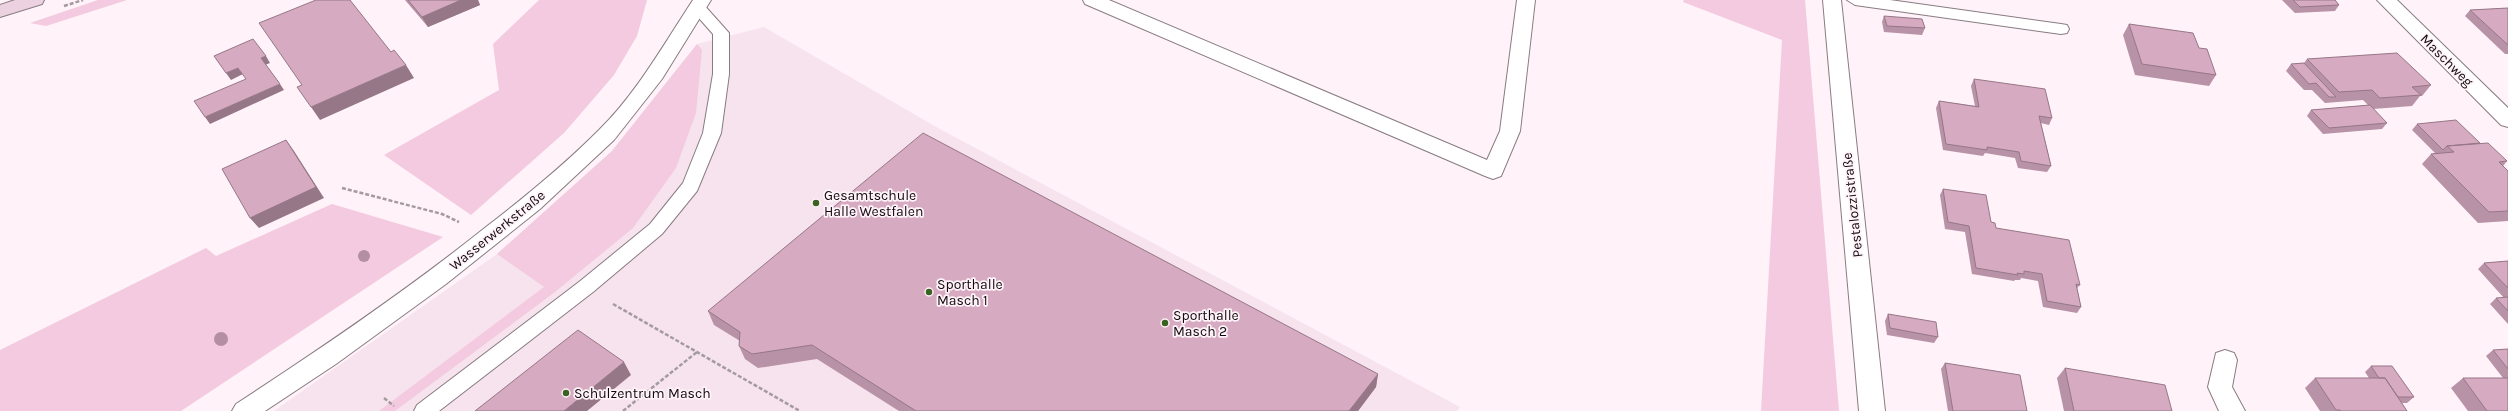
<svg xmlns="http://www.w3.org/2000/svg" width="2508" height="411" font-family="Karla,sans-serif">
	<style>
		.built { fill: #f7e3ed }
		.green { fill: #f3cadf }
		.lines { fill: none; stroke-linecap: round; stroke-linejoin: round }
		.lane-casing { stroke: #887c82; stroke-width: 2 }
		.street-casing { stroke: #887c82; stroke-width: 2 }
		.secondary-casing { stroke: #887c82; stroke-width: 2 }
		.path { stroke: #a49b9f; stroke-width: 2.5; stroke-dasharray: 4 2; stroke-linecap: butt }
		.lane { fill: #fff; fill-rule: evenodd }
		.street { fill: #fff; fill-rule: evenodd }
		.secondary { fill: #ecd1e0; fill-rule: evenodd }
		.tree { fill: #b48fa3 }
		.wall { fill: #b892a6 }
		.shaded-wall { fill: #967787 }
		.building { fill: #d6aac1; stroke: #967787 }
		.poi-dot { fill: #386320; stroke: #fff2f8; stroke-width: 1.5 }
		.labels { text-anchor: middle; stroke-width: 3.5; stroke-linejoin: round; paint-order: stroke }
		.street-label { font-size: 14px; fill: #0f0b0d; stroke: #fff2f8 }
		.poi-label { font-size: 14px; fill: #0f0b0d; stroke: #fff2f8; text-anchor: start }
	</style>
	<rect width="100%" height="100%" fill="#fff2f8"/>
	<path class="built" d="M 764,27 L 938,128 L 1460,407 L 1457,411 L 274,411 L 497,254 L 612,151 L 697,44 Z"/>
	<path class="green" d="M 98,0 L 127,0 L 46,26 L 30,23 Z
		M 539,0 L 647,0 L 637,36 L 614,75 L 564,133 L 471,215 L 384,155 L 499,90 L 493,44 Z
		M 1684,0 L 1805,0 L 1839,411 L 1761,411 L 1782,40 L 1683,2 Z
		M 697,44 L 702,50 L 696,113 L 676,168 L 633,228 L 555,292 L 395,411 L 379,411 L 544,287 L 497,254 L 612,151 Z
		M 332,204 L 443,237 L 181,411 L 0,411 L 0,350 L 206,248 L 216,256 Z"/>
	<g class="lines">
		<defs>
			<path id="lane" d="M 1847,0 L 1890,0 L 2061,24 L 2067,25 L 2069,29 L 2067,33 L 2061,34 L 1855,5 Z
				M 698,3 L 704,5 L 729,33 L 729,74 L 721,133 L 697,191 L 662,234 L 593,292 L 439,411 L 414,411 L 417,405 L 579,282 L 650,224 L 683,183 L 703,133 L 713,74 L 713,34 L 690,8 Z"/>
			<path id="street" d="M 693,0 L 711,0 L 662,79 L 614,140 L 540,209 L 446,284 L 336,364 L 265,411 L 232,411 L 236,404 C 322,348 406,291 486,227 C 525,197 564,165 599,130 C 636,94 664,44 693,0 Z
				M 1083,0 L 1109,0 L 1487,160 L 1500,131 L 1517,0 L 1535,0 L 1520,131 L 1501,176 L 1493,179 L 1485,176 L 1085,4 Z
				M 1823,0 L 1841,0 L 1885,411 L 1859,411 Z
				M 2377,0 L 2397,0 L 2508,108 L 2508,127 L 2501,125 Z
				M 2225,350 L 2234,353 L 2237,360 L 2232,387 L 2245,411 L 2219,411 L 2208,387 L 2216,353 Z"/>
			<path id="secondary" d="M 15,0 L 44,0 L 42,4 L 0,17 L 0,5 Z"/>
		</defs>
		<use href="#lane" class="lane-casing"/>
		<use href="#street" class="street-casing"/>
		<use href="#secondary" class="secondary-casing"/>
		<path class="path" d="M 64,6 L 83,0
			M 342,188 L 442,214 L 459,222
			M 613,304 L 800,411
			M 384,398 L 394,406
			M 623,411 L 697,352"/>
		<use href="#lane" class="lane"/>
		<use href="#street" class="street"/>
		<use href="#secondary" class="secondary"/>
	</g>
	<g class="tree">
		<circle cx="364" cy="256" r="6"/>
		<circle cx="221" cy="339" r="7"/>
	</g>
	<path class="wall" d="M 405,0 L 478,0 L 480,5 L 428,27 Z
		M 2282,0 L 2335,0 L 2339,5 L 2335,11 L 2295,13 Z
		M 2508,8 L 2508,54 L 2505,54 L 2465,16 L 2470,10 Z
		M 1884,16 L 1925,28 L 1922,35 L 1884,32 L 1882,22 Z
		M 2129,24 L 2199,48 L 2216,75 L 2209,86 L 2135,75 L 2123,35 Z
		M 2307,59 L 2431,85 L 2422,96 L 2420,96 L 2412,106 L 2373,109 L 2387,123 L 2382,129 L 2323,134 L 2307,116 L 2311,110 L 2368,105 L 2363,100 L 2325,103 L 2312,90 L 2304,90 L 2286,71 L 2291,64 L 2304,63 Z
		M 1974,79 L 2052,118 L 2049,125 L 2041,123 L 2051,166 L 2047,172 L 2018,168 L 2015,158 L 1985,153 L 1983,156 L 1943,150 L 1936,108 L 1939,101 L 1975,106 L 1971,86 Z
		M 2417,124 L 2480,143 L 2507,161 L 2503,166 L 2508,171 L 2508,221 L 2478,223 L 2422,164 L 2431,154 L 2435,153 L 2412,130 Z
		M 1943,189 L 1991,222 L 1996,228 L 2080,285 L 2077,288 L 2081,307 L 2077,313 L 2043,307 L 2038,281 L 2021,278 L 2020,280 L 2015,280 L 2014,281 L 1972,274 L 1965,232 L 1945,229 L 1940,195 Z
		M 2508,261 L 2508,324 L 2490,304 L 2496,298 L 2504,298 L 2478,269 L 2484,263 Z
		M 708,311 L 1378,374 L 1376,387 L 1358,411 L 899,411 L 817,359 L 758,368 L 745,359 L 739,346 L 740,341 L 714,325 Z
		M 1888,314 L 1938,337 L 1934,343 L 1887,335 L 1885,321 Z
		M 2508,349 L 2508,411 L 2468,411 L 2451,388 L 2463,378 L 2503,378 L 2486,356 L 2493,350 Z
		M 1945,363 L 2027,411 L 1948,411 L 1941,369 Z
		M 2371,366 L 2414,397 L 2407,403 L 2402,403 L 2407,411 L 2320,411 L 2305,388 L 2315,378 L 2369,378 L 2365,372 Z
		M 2065,368 L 2172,411 L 2064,411 L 2057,378 Z"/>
	<path class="shaded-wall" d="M 461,0 L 478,0 L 480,5 L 428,27 L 422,17 Z
		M 266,56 L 270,63 L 265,65 L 261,58 Z
		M 406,65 L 414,78 L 320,120 L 311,107 Z
		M 238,68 L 243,74 L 231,80 L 226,73 Z
		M 280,84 L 284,90 L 210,124 L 205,117 Z
		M 286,140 L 294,151 L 324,198 L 259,228 L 250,218 Z
		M 624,362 L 631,375 L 587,411 L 564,411 Z
		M 1378,374 L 1376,387 L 1358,411 L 1349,411 Z"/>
	<path class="building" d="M 316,0 L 350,0 L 391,52 L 394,50 L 406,65 L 311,107 L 297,87 L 302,85 L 259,23 Z
		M 408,0 L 461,0 L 422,17 Z
		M 2293,0 L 2335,0 L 2339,5 L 2300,7 Z
		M 2508,8 L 2508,45 L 2470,10 Z
		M 1884,16 L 1922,19 L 1925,28 L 1887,26 Z
		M 2129,24 L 2193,33 L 2199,48 L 2207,49 L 2216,75 L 2142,64 Z
		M 253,39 L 266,56 L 261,58 L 280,84 L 205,117 L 194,101 L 246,79 L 238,68 L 226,73 L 214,56 Z
		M 2397,53 L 2431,85 L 2412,87 L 2421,95 L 2380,98 L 2372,90 L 2339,92 L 2307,59 Z
		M 2304,63 L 2336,97 L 2329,97 L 2316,83 L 2309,84 L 2291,64 Z
		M 1974,79 L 2045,89 L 2052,118 L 2039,116 L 2051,166 L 2021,161 L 2019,152 L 1987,147 L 1987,150 L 1946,144 L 1939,101 L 1979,107 Z
		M 2370,105 L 2387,123 L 2329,128 L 2311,110 Z
		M 2456,120 L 2480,143 L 2447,146 L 2443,150 L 2417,124 Z
		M 923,133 L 1378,374 L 1349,411 L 916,411 L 812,345 L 752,354 L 739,346 L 740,332 L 708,311 Z
		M 286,140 L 316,187 L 250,218 L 222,169 Z
		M 2488,143 L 2507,161 L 2499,162 L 2508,171 L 2508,211 L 2489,212 L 2431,154 L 2454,152 L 2447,146 Z
		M 1943,189 L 1986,195 L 1991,222 L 1995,223 L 1996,228 L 2069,240 L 2080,285 L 2076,284 L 2081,307 L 2047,301 L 2042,274 L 2024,271 L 2024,274 L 2017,273 L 2018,275 L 1976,268 L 1969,226 L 1948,222 Z
		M 2508,261 L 2508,288 L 2484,263 Z
		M 2508,297 L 2508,311 L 2496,298 Z
		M 1888,314 L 1936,322 L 1938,337 L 1890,328 Z
		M 578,330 L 624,362 L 564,411 L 475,411 Z
		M 2508,349 L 2508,369 L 2493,350 Z
		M 1945,363 L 2020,375 L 2027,411 L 1953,411 Z
		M 2371,366 L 2392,366 L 2414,397 L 2398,397 L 2385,378 L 2379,378 Z
		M 2065,368 L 2165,385 L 2172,411 L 2074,411 Z
		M 2315,378 L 2385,378 L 2407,411 L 2341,411 L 2340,410 L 2336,410 Z
		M 2463,378 L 2508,378 L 2508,411 L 2487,411 Z"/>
	<g class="poi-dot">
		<circle cx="816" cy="203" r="4"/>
		<circle cx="929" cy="292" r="4"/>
		<circle cx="1165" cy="323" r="4"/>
		<circle cx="566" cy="393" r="4"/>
	</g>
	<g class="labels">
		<g class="street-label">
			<text transform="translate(2447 60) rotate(45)" y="5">Maschweg</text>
			<text transform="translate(1852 205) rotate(-96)" y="5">Pestalozzistraße</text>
			<text transform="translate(497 230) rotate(-39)" y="5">Wasserwerkstraße</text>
		</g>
		<g class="poi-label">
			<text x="824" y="200">Gesamtschule<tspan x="824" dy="16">Halle Westfalen</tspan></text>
			<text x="937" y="289">Sporthalle<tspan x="937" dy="16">Masch 1</tspan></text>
			<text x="1173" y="320">Sporthalle<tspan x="1173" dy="16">Masch 2</tspan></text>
			<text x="574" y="398">Schulzentrum Masch</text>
		</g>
	</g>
</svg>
